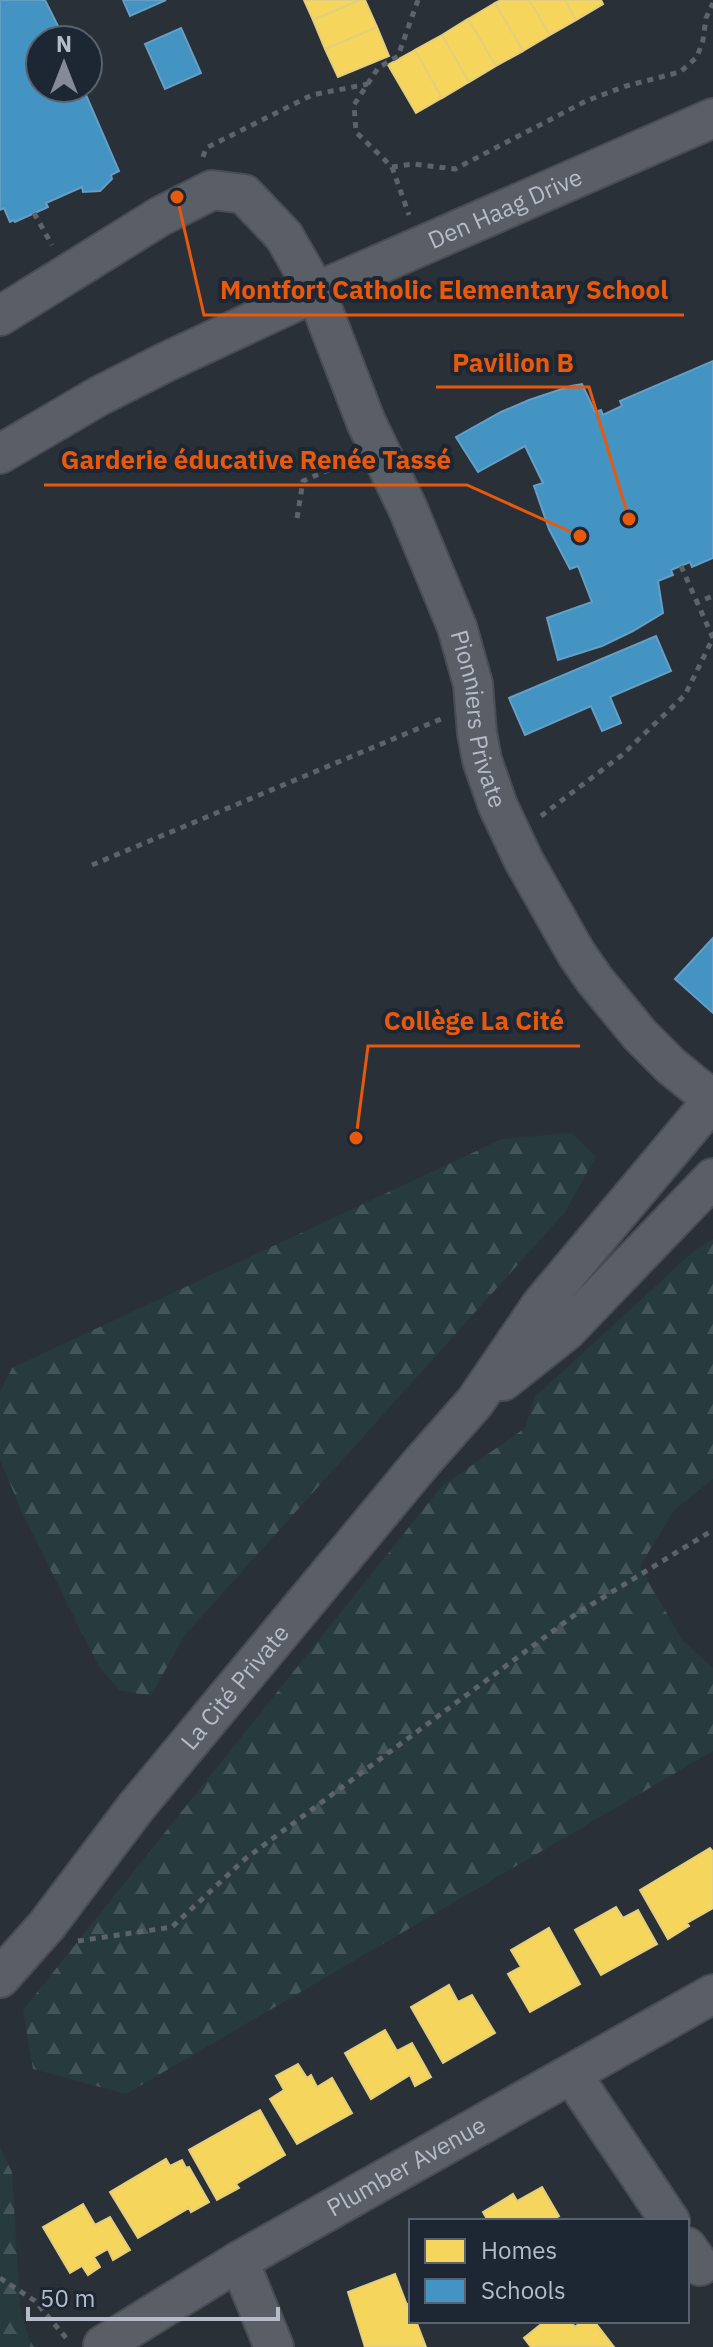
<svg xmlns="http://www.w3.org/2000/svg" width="713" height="2347" font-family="'IBM Plex Sans',sans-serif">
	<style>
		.forest { fill: url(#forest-firs) }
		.homes { fill: #f6d55c; stroke: #e2ce7d; stroke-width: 2 }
		.schools { fill: #4393c3; stroke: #659fc5; stroke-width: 2 }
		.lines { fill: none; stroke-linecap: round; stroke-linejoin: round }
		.minor-casing { stroke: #484c53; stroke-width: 42 }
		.path { stroke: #5d636a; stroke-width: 5; stroke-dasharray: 6 6; stroke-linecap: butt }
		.minor { stroke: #5a5e66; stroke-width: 38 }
		.labels { text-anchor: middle; stroke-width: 8; stroke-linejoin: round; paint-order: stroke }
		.street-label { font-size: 24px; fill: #b4bcc9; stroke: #1d2633 }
		.leader { fill: none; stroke: #e8590c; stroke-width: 3 }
		.callout-dot { fill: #e8590c; stroke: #1d2633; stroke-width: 3 }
		.callout-label { font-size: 26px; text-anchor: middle; font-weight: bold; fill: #e8590c; stroke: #1d2633; stroke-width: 8; stroke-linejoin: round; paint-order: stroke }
	</style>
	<defs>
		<pattern id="forest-firs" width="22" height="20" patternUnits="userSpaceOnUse" patternTransform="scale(2)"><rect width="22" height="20" fill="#273a3e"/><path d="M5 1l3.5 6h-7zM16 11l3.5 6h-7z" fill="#445559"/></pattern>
	</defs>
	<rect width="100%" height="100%" fill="#2a3038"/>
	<path class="forest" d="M 571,1133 L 596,1156 L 565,1212 L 184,1636 L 151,1696 L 119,1690 L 98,1665 L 23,1514 L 0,1460 L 0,1392 L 12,1368 L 502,1139 Z
		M 713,1239 L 713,1479 L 674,1510 L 640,1566 L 682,1640 L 713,1668 L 713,1751 L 126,2094 L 33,2069 L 23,2010 L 441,1487 L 525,1428 L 535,1397 L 695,1250 Z
		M 0,2148 L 12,2172 L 20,2307 L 29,2339 L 34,2347 L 0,2347 Z"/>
	<path class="homes" d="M 304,0 L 360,0 L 313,20 Z
		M 360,0 L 365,0 L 377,27 L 325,49 L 313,20 Z
		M 501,0 L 529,0 L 550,35 L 523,51 L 495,3 Z
		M 529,0 L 565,0 L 576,20 L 550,35 Z
		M 565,0 L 601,0 L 603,4 L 576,20 Z
		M 495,3 L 523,51 L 496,66 L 468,19 Z
		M 468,19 L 496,66 L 469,82 L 442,35 Z
		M 377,27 L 389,56 L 338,77 L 325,49 Z
		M 442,35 L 469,82 L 442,98 L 415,50 Z
		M 415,50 L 442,98 L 416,113 L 388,65 Z
		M 710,1848 L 713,1852 L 713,1908 L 687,1923 L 689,1926 L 668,1939 L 640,1890 Z
		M 616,1907 L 623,1918 L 638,1910 L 657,1944 L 601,1975 L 575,1930 Z
		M 549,1928 L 580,1984 L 530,2012 L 508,1974 L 521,1967 L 511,1950 Z
		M 449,1985 L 458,2002 L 472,1995 L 495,2033 L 443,2063 L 411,2007 Z
		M 385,2030 L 397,2051 L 412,2043 L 431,2077 L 415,2086 L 410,2075 L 371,2099 L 345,2053 Z
		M 298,2064 L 307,2078 L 311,2075 L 317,2087 L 332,2078 L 352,2113 L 297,2144 L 270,2099 L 284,2090 L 276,2076 Z
		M 260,2110 L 285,2155 L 236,2184 L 239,2188 L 217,2200 L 189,2150 Z
		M 166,2159 L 170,2166 L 182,2160 L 186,2168 L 189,2167 L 209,2202 L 191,2212 L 189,2208 L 138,2238 L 110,2192 Z
		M 542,2187 L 559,2216 L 550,2221 L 488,2221 L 483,2212 L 513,2194 L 517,2201 Z
		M 83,2204 L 95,2225 L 110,2217 L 130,2250 L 113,2260 L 108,2249 L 94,2257 L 100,2267 L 88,2275 L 82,2266 L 70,2273 L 43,2227 Z
		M 395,2274 L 407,2305 L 409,2303 L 411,2308 L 411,2321 L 416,2321 L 426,2347 L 365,2347 L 348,2292 Z
		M 545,2321 L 570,2321 L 575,2327 L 582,2321 L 594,2321 L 614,2347 L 531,2347 L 524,2338 Z"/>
	<path class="schools" d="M 0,0 L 45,0 L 65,40 L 40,40 L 40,88 L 83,88 L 119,171 L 111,175 L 112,179 L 100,191 L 83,192 L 82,187 L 46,203 L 48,207 L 15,222 L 14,220 L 10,222 L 4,208 L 0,210 Z
		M 123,0 L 166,0 L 130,16 Z
		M 181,28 L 201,73 L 165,89 L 145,44 Z
		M 713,361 L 713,558 L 692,567 L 690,562 L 671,570 L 673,575 L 658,581 L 663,613 L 633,631 L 602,646 L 558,660 L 547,618 L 592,602 L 578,566 L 570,569 L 549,529 L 534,486 L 543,483 L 525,446 L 478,472 L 456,437 L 501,412 L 529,400 L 571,386 L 582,384 L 595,412 L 601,410 L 603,415 L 622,406 L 620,401 Z
		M 656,636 L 671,671 L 610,697 L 621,723 L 602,731 L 591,706 L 525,735 L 509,698 Z
		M 713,938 L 713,1013 L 675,979 Z"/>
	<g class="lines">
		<defs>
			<g id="minor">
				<path id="s1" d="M 0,316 L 159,217 L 212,190 L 244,194 L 284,236 L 316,292 L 366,422 L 408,509 L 457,627 L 473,684 L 477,733 L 482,760 L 498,806 L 524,861 L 576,953 L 594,979 L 640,1035 L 671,1066 L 713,1100"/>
				<path id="s2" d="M 0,454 L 99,396 L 166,362 L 316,292 L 713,118"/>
				<path d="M 503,1381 L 566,1331 L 713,1178"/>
				<path id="s3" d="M 0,1978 L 47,1925 L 136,1807 L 422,1462 L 475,1402 L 541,1305 L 713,1100"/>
				<path d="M 572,2075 L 670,2221"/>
				<path d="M 687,2247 L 700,2266"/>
				<path d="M 239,2261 L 274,2347"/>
				<path id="s4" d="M 103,2345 L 239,2261 L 713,1994"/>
			</g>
		</defs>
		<use href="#minor" class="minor-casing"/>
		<path class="path" d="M 418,0 L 398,56 L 378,68 L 354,105 L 356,132 L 392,167 L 413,164 L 455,169 L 586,101 L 626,86 L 680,72 L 697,57 L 703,40 L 706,18 L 713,3
			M 203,157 L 206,148 L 312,95 L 368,84
			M 392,167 L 409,215
			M 34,213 L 52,245
			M 297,518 L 303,481 L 349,461
			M 681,566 L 697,602 L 713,596
			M 541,816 L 622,755 L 685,695 L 713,638 L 697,602
			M 92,865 L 441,719
			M 78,1941 L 172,1927 L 245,1859 L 576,1614 L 713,1530
			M 0,2278 L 35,2301 L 67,2339 L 71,2339"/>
		<use href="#minor" class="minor"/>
	</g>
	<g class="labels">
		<g class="street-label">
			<text dy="8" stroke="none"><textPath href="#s2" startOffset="562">Den Haag Drive</textPath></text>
			<text dy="8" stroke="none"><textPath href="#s1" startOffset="860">Pionniers Private</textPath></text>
			<text dy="8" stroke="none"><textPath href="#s3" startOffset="374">La Cité Private</textPath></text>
			<text dy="8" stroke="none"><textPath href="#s4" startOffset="352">Plumber Avenue</textPath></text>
		</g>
	</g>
	<path class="leader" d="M177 197L204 315H684M629 519L589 387H436M580 536L467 485H44M356 1138L368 1046H580"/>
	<g class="callout-dot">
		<circle cx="177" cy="197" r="8"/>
		<circle cx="629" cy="519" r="8"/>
		<circle cx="580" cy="536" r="8"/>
		<circle cx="356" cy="1138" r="8"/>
	</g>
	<g class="callout-label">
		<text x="444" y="299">Montfort Catholic Elementary School</text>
		<text x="513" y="372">Pavilion B</text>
		<text x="256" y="469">Garderie éducative Renée Tassé</text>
		<text x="474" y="1030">Collège La Cité</text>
	</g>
	<rect x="409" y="2219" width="280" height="104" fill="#1d2633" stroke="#59626f" stroke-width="2"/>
	<rect x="425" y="2239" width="40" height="24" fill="#f6d55c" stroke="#59626f" stroke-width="2"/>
	<text x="481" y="2259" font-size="24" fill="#b4bcc9">Homes</text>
	<rect x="425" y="2279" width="40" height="24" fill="#4393c3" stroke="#59626f" stroke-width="2"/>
	<text x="481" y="2299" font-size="24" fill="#b4bcc9">Schools</text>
	<g transform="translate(64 64)"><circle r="38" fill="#1d2633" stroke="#59626f" stroke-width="2"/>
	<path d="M0-6L14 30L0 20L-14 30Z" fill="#848b96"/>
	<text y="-12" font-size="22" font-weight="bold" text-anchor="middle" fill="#b4bcc9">N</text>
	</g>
	<path d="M28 2307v12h250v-12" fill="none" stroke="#b4bcc9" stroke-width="4"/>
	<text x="40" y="2307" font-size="24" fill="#b4bcc9" stroke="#1d2633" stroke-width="6" paint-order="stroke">50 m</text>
</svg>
